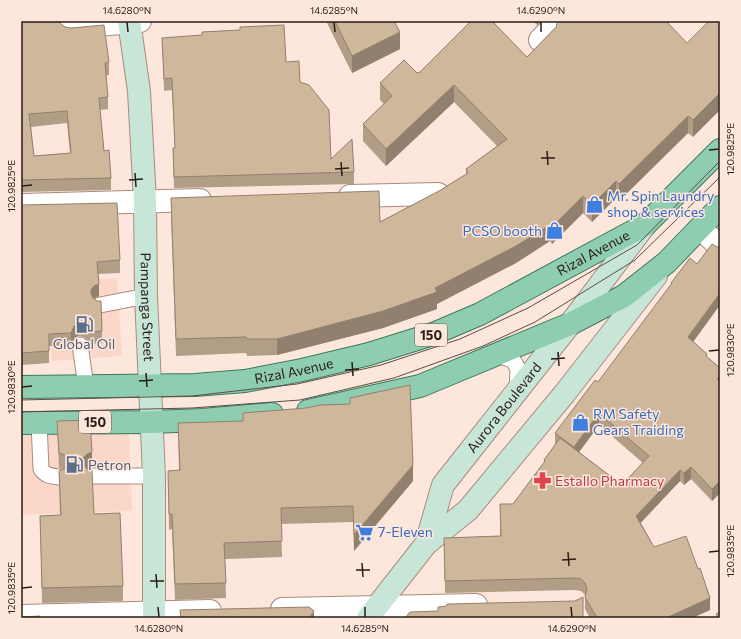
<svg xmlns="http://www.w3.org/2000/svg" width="741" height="639" font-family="Commissioner,sans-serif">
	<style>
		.built { fill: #fad7c8 }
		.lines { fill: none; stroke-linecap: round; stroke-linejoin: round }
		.lane-casing { stroke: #ab8a7c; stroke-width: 17 }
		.street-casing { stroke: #ab8a7c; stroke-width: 24 }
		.secondary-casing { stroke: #ab8a7c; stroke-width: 24 }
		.primary-casing { stroke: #3b7a59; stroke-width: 24 }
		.lane { stroke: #fff; stroke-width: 15 }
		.street { stroke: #fff; stroke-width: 22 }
		.secondary { stroke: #c7e6d8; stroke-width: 22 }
		.primary { stroke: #8fcdb1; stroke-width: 22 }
		.tram { stroke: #5b4c46; stroke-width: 1 }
		.wall { fill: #b29d86; fill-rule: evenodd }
		.shaded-wall { fill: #91806d }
		.building { fill: #cfb79c; stroke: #91806d; fill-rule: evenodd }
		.ticks { fill: none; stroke: #291c17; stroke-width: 1.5 }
		.labels { text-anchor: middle; stroke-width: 3; stroke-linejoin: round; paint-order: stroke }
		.shield { fill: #fde7dd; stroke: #695952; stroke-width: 1 }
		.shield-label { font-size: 13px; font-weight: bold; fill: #291c17 }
		.shop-label { font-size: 14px; fill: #366cbe; stroke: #fde7dd; text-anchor: start }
		.street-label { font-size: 14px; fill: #291c17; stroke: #fde7dd }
		.service-label { font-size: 14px; fill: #4e5e75; stroke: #fde7dd }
		.health-label { font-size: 14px; fill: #be3a42; stroke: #fde7dd; text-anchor: start }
		.neatline { fill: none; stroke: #291c17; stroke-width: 1.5 }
		.ticks-label { font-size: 10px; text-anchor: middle; fill: #291c17 }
	</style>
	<rect width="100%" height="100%" fill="#fde7dd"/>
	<path class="built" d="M 117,278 L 122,356 L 52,361 L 47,282 Z
		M 129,428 L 132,511 L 21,515 L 21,432 Z"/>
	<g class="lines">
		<defs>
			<path id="lane" d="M 100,305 L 146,296
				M 80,345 L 86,386
				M 497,355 L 513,360 L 518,369 L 517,392
				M 39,422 L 41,469 C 46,476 51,476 59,477
				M 92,476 L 154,476"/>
			<path id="street" d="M 70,28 L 140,21
				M 540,40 L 558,21
				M 350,196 L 438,194
				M 21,205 L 200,200
				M 700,228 L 720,247
				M 282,609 L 476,605
				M 21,616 L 210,611"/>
			<g id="secondary">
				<path id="s1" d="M 129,21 L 139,91 L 145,201 L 146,296 L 154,476 L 154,618"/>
				<path id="s2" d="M 426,544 L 443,485 L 570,324 L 645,225"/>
				<path d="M 368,618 L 426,544 L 468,510 L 565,393 L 656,276"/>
			</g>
			<g id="primary">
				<path id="s3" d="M 21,387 L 195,385 L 245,381 L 302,370 L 369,354 L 433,334 L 480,314 L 645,225 L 720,150"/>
				<path d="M 308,411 L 420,386 L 570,324 L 624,296 L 667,262 L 720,207"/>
				<path d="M 21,423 L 151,422 L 202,420 L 272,414"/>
			</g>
		</defs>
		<use href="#lane" class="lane-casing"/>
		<use href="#street" class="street-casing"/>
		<use href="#secondary" class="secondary-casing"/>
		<use href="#primary" class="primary-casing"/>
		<use href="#lane" class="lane"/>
		<use href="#street" class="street"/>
		<use href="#secondary" class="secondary"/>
		<use href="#primary" class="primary"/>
		<path class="tram" d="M 21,400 L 192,396 L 297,384 L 381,365 L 460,339 L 528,308 L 637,245 L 720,161
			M 21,412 L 192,408 L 300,400 L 394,378 L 483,346 L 535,322 L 635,260 L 720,177"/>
	</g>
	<path class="wall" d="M 21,21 L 60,21 L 60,23 L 109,62 L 109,75 L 106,75 L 108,97 L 108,109 L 100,110 L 104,151 L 111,178 L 111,190 L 21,192 ZM 67,123 L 70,153 L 34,156 L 31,127 Z
		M 326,21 L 394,21 L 400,49 L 352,73 Z
		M 533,21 L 541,21 L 537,25 Z
		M 709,21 L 693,137 L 688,133 L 619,201 L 616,198 L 592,222 L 583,213 L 552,244 L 550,241 L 516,263 L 437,304 L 437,309 L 383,328 L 277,355 L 247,356 L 246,353 L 176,356 L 171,214 L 171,198 L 380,222 L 439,191 L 466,174 L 466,169 L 497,146 L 454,102 L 386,166 L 363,141 L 363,124 L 384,104 L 380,100 L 380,83 L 419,73 L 527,57 L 556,28 L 556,25 L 687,43 Z
		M 162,38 L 286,62 L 300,82 L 331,159 L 354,172 L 354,184 L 174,188 L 173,148 L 175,148 L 172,90 L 164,91 Z
		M 21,205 L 120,260 L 120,273 L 98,274 L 99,296 L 94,299 L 102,331 L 102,343 L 89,344 L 87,340 L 84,337 L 78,336 L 74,338 L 71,345 L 49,346 L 49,363 L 21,365 Z
		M 690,258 L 693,342 L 707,357 L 720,368 L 720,493 L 712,501 L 691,479 L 684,485 L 680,481 L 641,523 L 654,547 L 710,610 L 692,618 L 590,618 L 585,609 L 585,595 L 581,591 L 575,590 L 445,593 L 444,538 L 500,536 L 500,504 L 513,504 L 544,463 L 544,460 L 555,445 L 555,433 L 598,382 L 671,285 L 671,283 ZM 599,425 L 643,463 L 622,485 L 579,452 Z
		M 57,421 L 92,467 L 87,469 L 94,514 L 123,586 L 123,601 L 42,603 L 40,516 L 60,515 L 59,471 L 63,469 L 59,468 Z
		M 178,423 L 413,481 L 354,551 L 353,522 L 281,524 L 282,557 L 225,559 L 226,598 L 175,600 L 172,529 L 169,530 L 168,471 L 179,470 Z"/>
	<path class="shaded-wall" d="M 537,21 L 541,21 L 537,25 Z
		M 400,32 L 400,49 L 352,73 L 352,56 Z
		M 454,85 L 454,102 L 386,166 L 386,149 Z
		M 720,93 L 720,110 L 693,137 L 693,120 Z
		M 688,116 L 688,133 L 619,201 L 619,184 Z
		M 616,181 L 616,198 L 592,222 L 592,205 Z
		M 583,196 L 583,213 L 552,244 L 552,227 Z
		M 550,225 L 550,241 L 516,263 L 437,304 L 437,309 L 383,328 L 277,355 L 277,339 L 435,288 Z
		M 99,284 L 99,296 L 94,298 L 91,302 L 91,290 L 94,286 Z
		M 720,293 L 720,305 L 688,349 L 688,337 Z
		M 78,324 L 78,336 L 74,338 L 71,345 L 71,333 L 74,326 Z
		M 720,376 L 720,388 L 717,379 Z
		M 599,413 L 599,425 L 574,459 L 574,447 Z
		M 92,452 L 92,467 L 87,468 L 84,471 L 83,462 L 84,457 L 87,454 Z
		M 413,465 L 413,481 L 354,551 L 354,535 Z
		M 691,467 L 691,479 L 684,485 L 684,473 Z
		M 680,470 L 680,481 L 636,527 L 636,516 Z
		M 720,481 L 720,493 L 712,501 L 712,489 Z
		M 710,598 L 710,610 L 692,618 L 666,618 Z
		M 314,611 L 314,618 L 309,618 Z"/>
	<path class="building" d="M 21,21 L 59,21 L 60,23 L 65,27 L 71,28 L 104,25 L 109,62 L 105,63 L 108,97 L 99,98 L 104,151 L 109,150 L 111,178 L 21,180 ZM 67,111 L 71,153 L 34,156 L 29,114 Z
		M 335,21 L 394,21 L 400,32 L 352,56 Z
		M 471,21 L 492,21 L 527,57 L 557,26 L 556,25 L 559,21 L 666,21 L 687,43 L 709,21 L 720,21 L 720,93 L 693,120 L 688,116 L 619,184 L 616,181 L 592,205 L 583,196 L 552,227 L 550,225 L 516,246 L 435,288 L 437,292 L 383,311 L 277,339 L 247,339 L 246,337 L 176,339 L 171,198 L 379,191 L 380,222 L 439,191 L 468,173 L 466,169 L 507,139 L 454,85 L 386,149 L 363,124 L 392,96 L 380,83 L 404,60 L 417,73 L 419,72 L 419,73 Z
		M 284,25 L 286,62 L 299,61 L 300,82 L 309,85 L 329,110 L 331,159 L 352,139 L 354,172 L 174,177 L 173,148 L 175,148 L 172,78 L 164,79 L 162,38 L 202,35 L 202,32 L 240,30 L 240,27 Z
		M 117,203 L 120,260 L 97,262 L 99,284 L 94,286 L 91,290 L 91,294 L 93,298 L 97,301 L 101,301 L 102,331 L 89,332 L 87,327 L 84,324 L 78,324 L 74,326 L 71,333 L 49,334 L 49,351 L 21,353 L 21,205 Z
		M 712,244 L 717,247 L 720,247 L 720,293 L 688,337 L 707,354 L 706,356 L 720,368 L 720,376 L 717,379 L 720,382 L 720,481 L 712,489 L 691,467 L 684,473 L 680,470 L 636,516 L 654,547 L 686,536 L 698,569 L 700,568 L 710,598 L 666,618 L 597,618 L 585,597 L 587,589 L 585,583 L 581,579 L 575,578 L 445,581 L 444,538 L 501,536 L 500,504 L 513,504 L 545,461 L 544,460 L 560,438 L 622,485 L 649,456 L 599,413 L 574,447 L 555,433 L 595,380 L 598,382 L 672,283 L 671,283 L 690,258 L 697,264 Z
		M 410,385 L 413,465 L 354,535 L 353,506 L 281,508 L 282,541 L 224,543 L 226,583 L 175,584 L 172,514 L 169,514 L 168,471 L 180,470 L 178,423 L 243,421 L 243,413 L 306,408 L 320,405 L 350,404 L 350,398 Z
		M 90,420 L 92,452 L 87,454 L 84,457 L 83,462 L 84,466 L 87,469 L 92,470 L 94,514 L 120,513 L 123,586 L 42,588 L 40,516 L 61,515 L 59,471 L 66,468 L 68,463 L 67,459 L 65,455 L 59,453 L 57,421 Z
		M 583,597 L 583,618 L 405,618 L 410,612 L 438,611 L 438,607 L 447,606 L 447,604 L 575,601 Z
		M 309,607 L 314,611 L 309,618 L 181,618 L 180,610 Z
		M 720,612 L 720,618 L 718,618 L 716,614 Z
		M 40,616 L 40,618 L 21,618 L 21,617 Z"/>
	<path class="ticks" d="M 127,22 L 128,32M 334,22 L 335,32M 541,22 L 541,32M 709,150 L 719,149M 547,151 L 548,165M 541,158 L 555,158M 341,162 L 342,176M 335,169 L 349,168M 135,173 L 136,187M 129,180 L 143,179M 22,186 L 32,185M 709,351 L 719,350M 558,352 L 559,366M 551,359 L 565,358M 352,362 L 353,376M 345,370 L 359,369M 146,373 L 147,387M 139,381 L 153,380M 22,387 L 32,386M 568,552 L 569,566M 709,552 L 719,551M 562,560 L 576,559M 362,563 L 363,577M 356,570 L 370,570M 156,574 L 157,588M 150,581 L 164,581M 22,588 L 32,587M 158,607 L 159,617M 365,607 L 365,617M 571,607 L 572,617"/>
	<defs>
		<symbol id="shop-bare" viewBox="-9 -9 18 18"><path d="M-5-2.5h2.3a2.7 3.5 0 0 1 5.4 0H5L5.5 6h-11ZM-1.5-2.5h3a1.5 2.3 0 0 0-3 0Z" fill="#3f7fe0" stroke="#fde7dd" stroke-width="2.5" paint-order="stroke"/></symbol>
		<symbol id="fuel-bare" viewBox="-9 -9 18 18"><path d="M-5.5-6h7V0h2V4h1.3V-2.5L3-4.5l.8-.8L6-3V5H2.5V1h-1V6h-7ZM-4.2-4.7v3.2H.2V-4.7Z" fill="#5c6f8a" stroke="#fde7dd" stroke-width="2.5" paint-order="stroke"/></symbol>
		<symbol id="pharmacy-bare" viewBox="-9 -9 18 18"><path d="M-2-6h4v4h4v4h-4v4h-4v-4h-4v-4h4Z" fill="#e0444e" stroke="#fde7dd" stroke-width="2.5" paint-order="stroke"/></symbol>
		<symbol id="supermarket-bare" viewBox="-9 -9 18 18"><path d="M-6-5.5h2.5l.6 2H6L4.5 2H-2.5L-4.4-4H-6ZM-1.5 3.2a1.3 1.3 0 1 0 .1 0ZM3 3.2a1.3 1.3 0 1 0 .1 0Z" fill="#3f7fe0" stroke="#fde7dd" stroke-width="2.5" paint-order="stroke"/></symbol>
	</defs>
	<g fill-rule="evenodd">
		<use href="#shop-bare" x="582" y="192" width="25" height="25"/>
		<use href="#shop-bare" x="542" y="218" width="25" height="25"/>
		<use href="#fuel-bare" x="72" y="312" width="25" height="25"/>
		<use href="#shop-bare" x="568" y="410" width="25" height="25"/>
		<use href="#fuel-bare" x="62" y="452" width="25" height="25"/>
		<use href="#pharmacy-bare" x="530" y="468" width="25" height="25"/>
		<use href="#supermarket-bare" x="352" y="520" width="25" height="25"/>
	</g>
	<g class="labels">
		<g class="shield">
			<rect x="415" y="324" width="32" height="22" rx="3"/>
			<rect x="79" y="411" width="32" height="22" rx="3"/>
		</g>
		<g class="shield-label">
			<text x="431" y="340">150</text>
			<text x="95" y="427">150</text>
		</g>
		<g class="shop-label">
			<text x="607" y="201">Mr. Spin Laundry<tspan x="607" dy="16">shop &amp; services</tspan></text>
			<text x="542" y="236" text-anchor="end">PCSO booth</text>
			<text x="593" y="419">RM Safety<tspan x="593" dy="16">Gears Traiding</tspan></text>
			<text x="378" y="537">7-Eleven</text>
		</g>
		<g class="street-label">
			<text dy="5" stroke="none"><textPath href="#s3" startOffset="598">Rizal Avenue</textPath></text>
			<text dy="5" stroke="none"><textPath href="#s1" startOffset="287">Pampanga Street</textPath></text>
			<text dy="5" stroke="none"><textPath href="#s3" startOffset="274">Rizal Avenue</textPath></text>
			<text dy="5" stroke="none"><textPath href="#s2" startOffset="160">Aurora Boulevard</textPath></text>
		</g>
		<g class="service-label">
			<text x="84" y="349">Global Oil</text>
			<text x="88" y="470" text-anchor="start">Petron</text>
		</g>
		<g class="health-label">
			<text x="555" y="486">Estallo Pharmacy</text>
		</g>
	</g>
	<rect width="741" height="639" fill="none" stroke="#fde7dd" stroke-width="44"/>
	<rect x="22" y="22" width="697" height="595" class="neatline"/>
	<g class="ticks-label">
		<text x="127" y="14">14.6280°N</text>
		<text x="334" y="14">14.6285°N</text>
		<text x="541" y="14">14.6290°N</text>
		<text transform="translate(730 149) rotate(-90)" y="4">120.9825°E</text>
		<text transform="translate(11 186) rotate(-90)" y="4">120.9825°E</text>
		<text transform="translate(730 350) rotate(-90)" y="4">120.9830°E</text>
		<text transform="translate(11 387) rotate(-90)" y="4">120.9830°E</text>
		<text transform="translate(730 551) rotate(-90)" y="4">120.9835°E</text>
		<text transform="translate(11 588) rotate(-90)" y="4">120.9835°E</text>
		<text x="159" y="632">14.6280°N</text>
		<text x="365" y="632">14.6285°N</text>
		<text x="572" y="632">14.6290°N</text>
	</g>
</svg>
